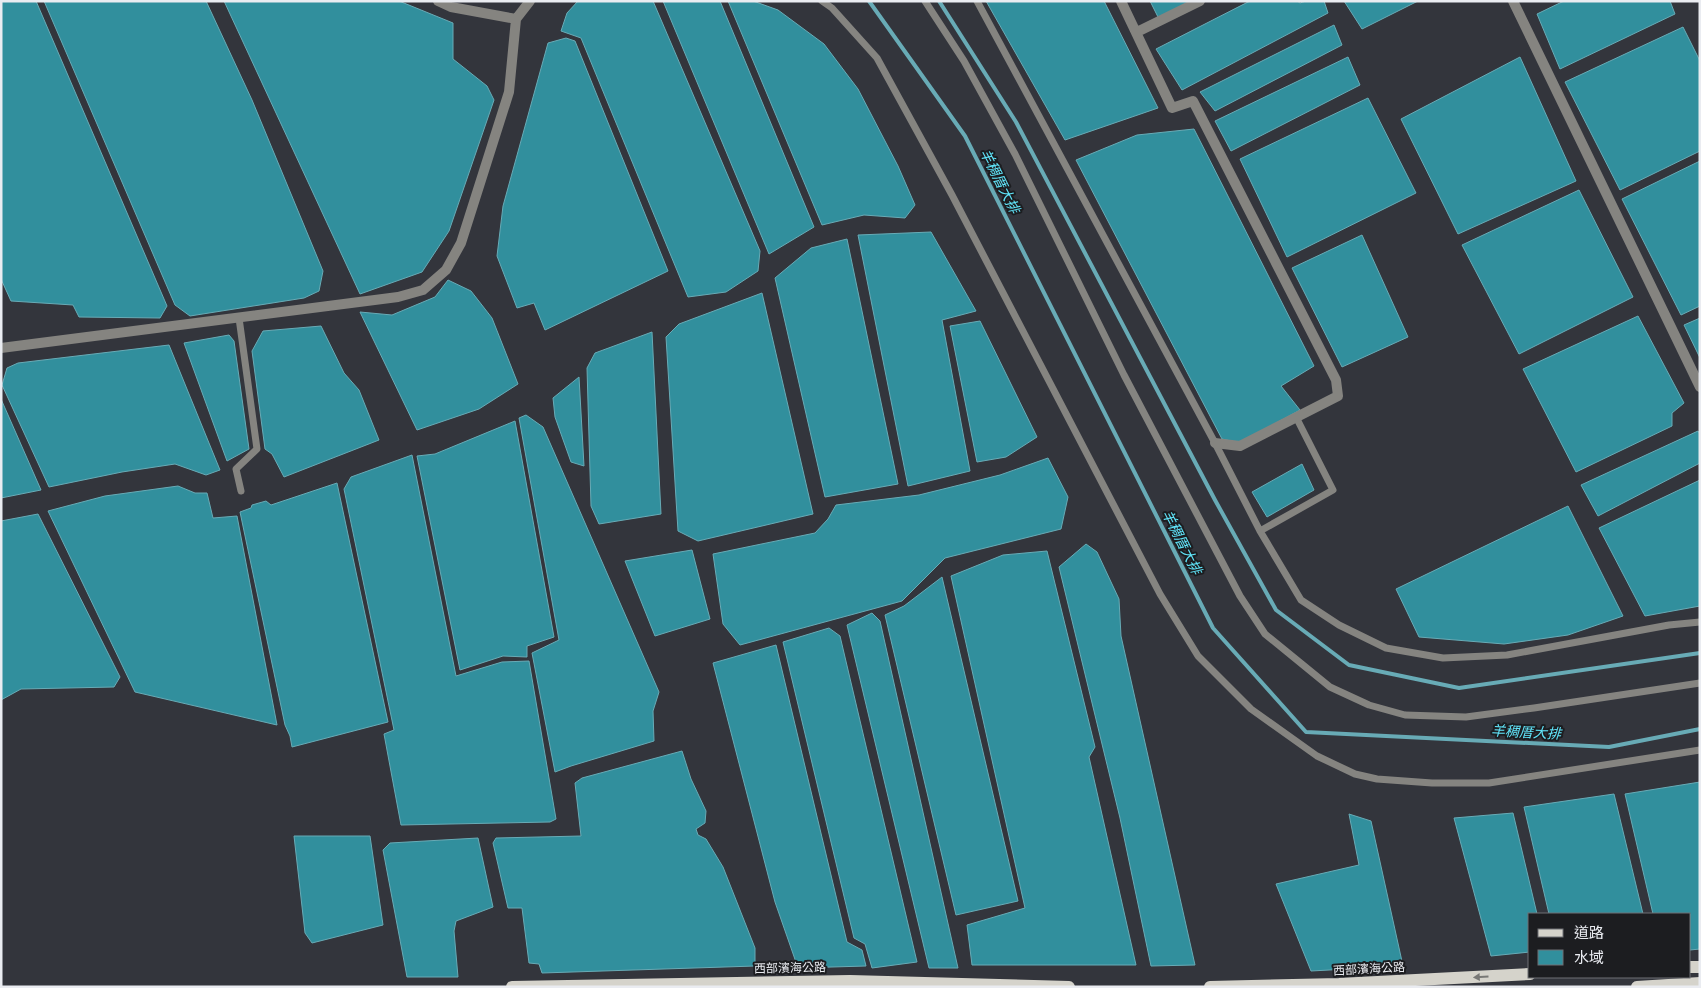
<svg xmlns="http://www.w3.org/2000/svg" width="1701" height="988" font-family="'Noto Sans','Noto Sans TC',sans-serif">
	<style>
		.water { fill: #318f9d; stroke: #68abb6 }
		.lines { fill: none; stroke-linecap: round; stroke-linejoin: round }
		.stream { stroke: #68abb6; stroke-width: 4 }
		.service { stroke: #858480; stroke-width: 7 }
		.minor { stroke: #858480; stroke-width: 10 }
		.primary { stroke: #d5d3cb; stroke-width: 12 }
		.oneway { fill: #787876 }
		.labels { text-anchor: middle; stroke-width: 4; stroke-linejoin: round; paint-order: stroke }
		.street-label { font-size: 12px; fill: #eaecf1; stroke: #1c1d20 }
		.water-label { font-size: 14px; font-style: italic; fill: #61e5fa; stroke: #1c1d20 }
	</style>
	<rect width="100%" height="100%" fill="#33353c"/>
	<path class="water" d="M 1,1 L 36,1 L 167,306 L 160,318 L 79,317 L 73,305 L 11,301 L 1,279 Z
		M 44,1 L 206,1 L 252,100 L 323,271 L 319,291 L 304,298 L 190,316 L 175,305 Z
		M 224,1 L 399,1 L 453,23 L 453,59 L 487,86 L 494,100 L 449,231 L 422,272 L 360,294 Z
		M 578,1 L 653,1 L 760,251 L 758,271 L 726,292 L 688,297 L 581,38 L 561,31 L 567,13 Z
		M 663,1 L 720,1 L 814,227 L 769,254 Z
		M 728,1 L 753,1 L 778,10 L 824,44 L 858,89 L 898,166 L 915,205 L 905,218 L 864,215 L 822,225 Z
		M 986,1 L 1104,1 L 1158,108 L 1065,140 Z
		M 1150,1 L 1190,1 L 1159,19 Z
		M 1250,1 L 1297,1 L 1300,3 L 1306,1 L 1324,1 L 1328,13 L 1182,90 L 1156,49 Z
		M 1344,1 L 1418,1 L 1362,29 Z
		M 1564,1 L 1670,1 L 1675,14 L 1560,69 L 1537,14 Z
		M 1334,25 L 1342,45 L 1215,111 L 1200,92 Z
		M 1683,27 L 1700,61 L 1700,151 L 1620,190 L 1565,82 Z
		M 566,38 L 575,41 L 668,271 L 545,330 L 534,303 L 517,308 L 497,256 L 503,206 L 548,43 Z
		M 1348,57 L 1360,85 L 1231,151 L 1215,121 Z
		M 1520,57 L 1576,181 L 1458,234 L 1401,119 Z
		M 1368,98 L 1416,193 L 1287,257 L 1240,159 Z
		M 1194,129 L 1314,366 L 1281,386 L 1300,410 L 1240,443 L 1222,439 L 1076,160 L 1137,135 Z
		M 1700,161 L 1700,306 L 1681,315 L 1622,199 Z
		M 1579,190 L 1633,297 L 1519,354 L 1462,245 Z
		M 931,232 L 976,311 L 942,320 L 970,471 L 908,486 L 858,235 Z
		M 1362,235 L 1408,337 L 1342,367 L 1292,268 Z
		M 847,239 L 898,484 L 825,497 L 775,278 L 811,248 Z
		M 448,280 L 471,291 L 492,318 L 518,384 L 479,409 L 417,430 L 360,312 L 392,315 L 435,297 Z
		M 762,293 L 813,514 L 698,541 L 678,531 L 666,337 L 679,324 Z
		M 1638,316 L 1684,403 L 1672,413 L 1672,426 L 1576,472 L 1523,369 Z
		M 1700,318 L 1700,358 L 1684,325 Z
		M 980,321 L 1037,437 L 1006,457 L 977,462 L 950,326 Z
		M 321,326 L 344,373 L 359,390 L 379,440 L 284,477 L 272,454 L 265,449 L 252,351 L 263,331 Z
		M 652,332 L 661,514 L 599,524 L 591,506 L 587,368 L 595,353 Z
		M 229,335 L 234,341 L 249,449 L 227,461 L 184,343 Z
		M 169,345 L 220,470 L 206,475 L 175,464 L 122,472 L 49,487 L 2,385 L 7,368 L 18,363 Z
		M 579,377 L 584,466 L 571,462 L 555,417 L 553,398 Z
		M 1,399 L 41,490 L 1,498 Z
		M 526,415 L 543,427 L 659,692 L 653,711 L 654,741 L 571,766 L 555,772 L 532,653 L 559,640 L 519,418 Z
		M 515,421 L 554,637 L 527,646 L 527,657 L 503,656 L 460,670 L 417,456 L 435,454 Z
		M 1698,431 L 1700,434 L 1700,463 L 1598,516 L 1581,485 Z
		M 412,455 L 456,676 L 502,662 L 529,661 L 556,819 L 550,822 L 401,825 L 384,734 L 394,730 L 344,489 L 351,477 Z
		M 1048,458 L 1068,497 L 1061,529 L 945,558 L 902,601 L 740,645 L 723,624 L 713,554 L 815,533 L 828,519 L 836,505 L 919,495 L 1000,475 Z
		M 1302,464 L 1314,490 L 1267,517 L 1252,492 Z
		M 1700,480 L 1700,606 L 1645,616 L 1599,528 Z
		M 337,483 L 388,722 L 292,747 L 290,736 L 285,725 L 240,512 L 251,508 L 252,505 L 266,501 L 271,505 Z
		M 178,486 L 195,493 L 207,493 L 213,518 L 237,516 L 277,725 L 135,692 L 48,511 L 105,496 Z
		M 1568,506 L 1623,616 L 1568,635 L 1504,644 L 1419,637 L 1396,589 Z
		M 38,514 L 120,677 L 114,687 L 21,689 L 1,700 L 1,521 Z
		M 1086,544 L 1097,552 L 1119,599 L 1121,636 L 1195,965 L 1151,966 L 1120,818 L 1059,567 Z
		M 692,550 L 710,619 L 655,636 L 625,561 Z
		M 1047,551 L 1095,747 L 1089,757 L 1136,965 L 972,965 L 967,925 L 1025,908 L 951,576 L 1003,555 Z
		M 942,577 L 1018,901 L 956,915 L 885,615 L 904,606 Z
		M 872,613 L 880,621 L 958,968 L 929,968 L 847,625 Z
		M 829,628 L 840,636 L 917,962 L 872,968 L 865,944 L 854,938 L 783,642 Z
		M 776,645 L 847,942 L 862,950 L 866,966 L 798,968 L 775,902 L 713,663 Z
		M 682,751 L 691,779 L 706,811 L 705,823 L 696,829 L 698,835 L 706,839 L 723,867 L 755,948 L 755,966 L 542,973 L 539,964 L 529,963 L 522,908 L 508,908 L 493,843 L 496,838 L 581,836 L 575,783 L 582,778 Z
		M 1700,782 L 1700,949 L 1690,950 L 1690,914 L 1653,914 L 1625,794 Z
		M 1614,794 L 1643,914 L 1549,914 L 1524,807 Z
		M 1513,813 L 1537,914 L 1530,914 L 1530,952 L 1491,956 L 1454,818 Z
		M 1349,814 L 1371,821 L 1403,966 L 1311,971 L 1276,884 L 1359,865 Z
		M 294,836 L 370,836 L 383,925 L 312,943 L 305,933 Z
		M 478,838 L 493,907 L 456,921 L 454,931 L 458,977 L 407,977 L 383,850 L 390,843 Z"/>
	<g class="lines">
		<path class="stream" d="M 869,1 L 965,136 L 1213,628 L 1306,732 L 1609,747 L 1700,729
			M 939,1 L 1016,122 L 1215,500 L 1276,610 L 1349,665 L 1459,688 L 1700,653"/>
		<path class="service" d="M 822,1 L 832,8 L 877,58 L 952,195 L 1160,594 L 1198,656 L 1251,709 L 1317,756 L 1355,774 L 1377,779 L 1432,783 L 1489,783 L 1700,750
			M 925,1 L 964,61 L 1015,154 L 1124,375 L 1240,596 L 1265,634 L 1330,687 L 1369,705 L 1405,715 L 1466,717 L 1534,708 L 1700,683
			M 977,1 L 1215,443 L 1260,531 L 1301,600 L 1339,625 L 1386,648 L 1443,658 L 1507,655 L 1669,625 L 1700,622
			M 239,318 L 257,449 L 236,469 L 241,491
			M 1260,531 L 1333,490 L 1296,417"/>
		<path class="minor" d="M 438,1 L 451,7 L 516,19
			M 1121,1 L 1172,108 L 1193,101 L 1336,380 L 1338,396 L 1240,446 L 1215,443
			M 1513,1 L 1700,387
			M 1137,32 L 1200,1
			M 1,348 L 398,297 L 423,290 L 446,270 L 461,243 L 509,92 L 516,19 L 530,1"/>
		<path class="primary" d="M 1690,967 L 1700,967
			M 512,987 L 850,981 L 1069,987
			M 1210,987 L 1339,984 L 1530,974
			M 1637,987 L 1700,983"/>
	</g>
	<defs><path id="oneway-solid" d="M-6-.8H1V-3.2L6.5 0L1 3.2V.8H-6Z" transform="scale(1.25)"/></defs>
	<use class="oneway" href="#oneway-solid" transform="translate(1481 977) rotate(177)"/>
	<g class="labels">
		<g class="street-label">
			<text transform="translate(790 968) rotate(-1)" y="4">西部濱海公路</text>
			<text transform="translate(1369 969) rotate(-3)" y="4">西部濱海公路</text>
		</g>
		<g class="water-label">
			<text transform="translate(1000 181) rotate(63)" y="5">羊稠厝大排</text>
			<text transform="translate(1182 542) rotate(63)" y="5">羊稠厝大排</text>
			<text transform="translate(1526 732) rotate(3)" y="5">羊稠厝大排</text>
		</g>
	</g>
	<rect width="1701" height="988" fill="none" stroke="#eaecf1" stroke-width="5"/>
	<rect x="1528" y="913" width="162" height="65" fill="#1c1d20" stroke="#6e7074"/>
	<rect x="1538" y="929" width="25" height="8" fill="#d5d3cb" stroke="#6e7074"/>
	<text x="1574" y="938" font-size="15" fill="#eaecf1">道路</text>
	<rect x="1538" y="950" width="25" height="15" fill="#318f9d" stroke="#6e7074"/>
	<text x="1574" y="963" font-size="15" fill="#eaecf1">水域</text>
</svg>
